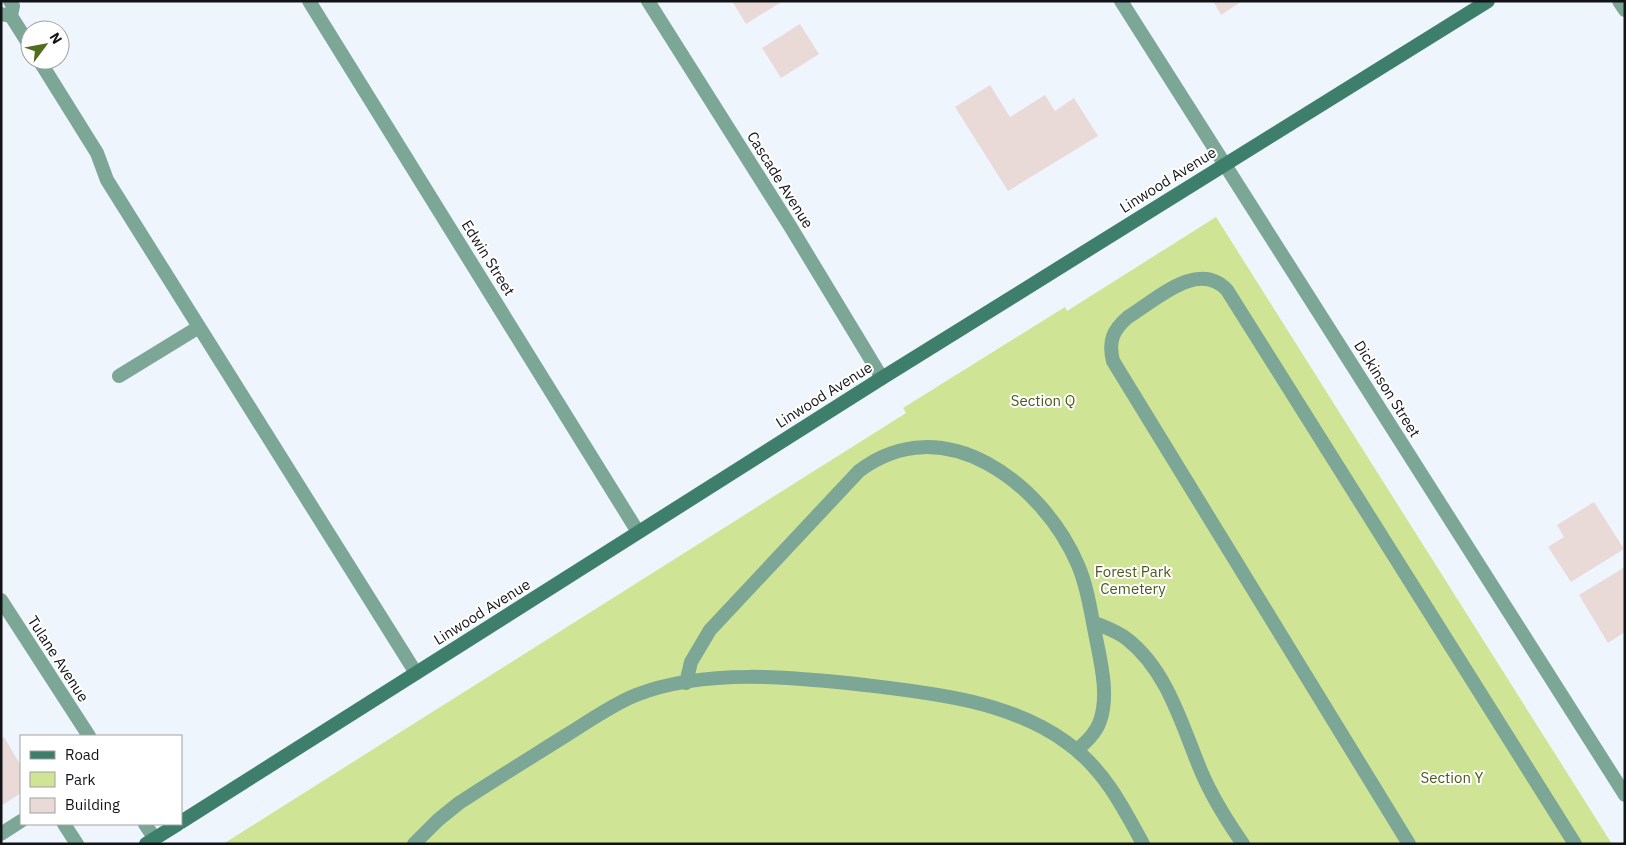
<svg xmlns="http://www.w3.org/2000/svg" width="1626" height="845" font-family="'IBM Plex Sans',sans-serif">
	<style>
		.green { fill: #d0e495 }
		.building { fill: #e9dad7 }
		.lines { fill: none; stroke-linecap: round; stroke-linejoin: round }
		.service { stroke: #7ca696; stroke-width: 14 }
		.minor { stroke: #7ca696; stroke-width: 14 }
		.tertiary { stroke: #7ca696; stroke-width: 14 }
		.secondary { stroke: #3d7f6a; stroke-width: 14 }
		.labels { text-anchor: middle; stroke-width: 4; stroke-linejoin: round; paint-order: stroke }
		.street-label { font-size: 15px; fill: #111317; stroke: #fff }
		.park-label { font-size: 15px; fill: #4e5b1e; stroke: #fff }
	</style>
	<rect width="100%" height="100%" fill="#eff5fd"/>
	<path class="green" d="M 1216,217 L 1612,844 L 223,844 L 906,413 L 903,408 L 1065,307 L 1067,311 Z"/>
	<path class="building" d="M 732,1 L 783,1 L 746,24 Z
		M 1213,1 L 1242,1 L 1221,15 Z
		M 800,24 L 819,54 L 781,78 L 762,48 Z
		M 990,85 L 1010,117 L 1045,95 L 1055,111 L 1074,98 L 1098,136 L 1008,191 L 955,107 Z
		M 1594,502 L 1624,549 L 1571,582 L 1548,547 L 1564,537 L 1557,525 Z
		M 1625,567 L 1625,632 L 1608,643 L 1579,595 Z
		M 4,737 L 21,766 L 21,793 L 1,806 L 1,739 Z"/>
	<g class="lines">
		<path class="service" d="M 1,14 L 11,16 L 13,6 L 10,1
			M 11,16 L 30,46
			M 39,60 L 97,153 L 107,180 L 416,673
			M 119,376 L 199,327
			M 1093,622 C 1104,627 1117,631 1127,639 C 1168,671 1182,726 1201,771 C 1212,797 1227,821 1243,844
			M 686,683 L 691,662 L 710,630 L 859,471 C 943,407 1043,483 1078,565 C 1088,588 1091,614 1096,638 C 1101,663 1109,696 1100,721 C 1096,733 1086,742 1077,750
			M 64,824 L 77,844
			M 1,834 L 21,821
			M 414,844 L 438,820 L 459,803 C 494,780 530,758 565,736 C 588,722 611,705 636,695 C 705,668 793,677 865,685 C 933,693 1009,701 1066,742 C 1103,768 1122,805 1143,844
			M 1409,844 L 1113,361 C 1108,341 1113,330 1128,317 C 1156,300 1198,259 1227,290 L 1575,844"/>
		<path class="minor" d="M 309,1 L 638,532
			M 648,1 L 790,226 L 882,378
			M 1121,1 L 1625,795
			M 1,600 L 89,736
			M 145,824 L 155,839"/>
		<path class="tertiary" d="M 1619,1 L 1625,10"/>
		<path class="secondary" d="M 181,822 L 882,378 L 1488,1
			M 146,844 L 178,824"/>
	</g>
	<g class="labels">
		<g class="street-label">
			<text transform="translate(780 180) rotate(58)" y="5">Cascade Avenue</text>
			<text transform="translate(1168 180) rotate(-32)" y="5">Linwood Avenue</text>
			<text transform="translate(488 258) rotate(58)" y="5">Edwin Street</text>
			<text transform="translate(1387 389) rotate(58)" y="5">Dickinson Street</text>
			<text transform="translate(824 395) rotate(-32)" y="5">Linwood Avenue</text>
			<text transform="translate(482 612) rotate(-32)" y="5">Linwood Avenue</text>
			<text transform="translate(58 659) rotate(57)" y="5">Tulane Avenue</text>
		</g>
		<g class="park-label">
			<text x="1043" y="406">Section Q</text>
			<text x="1133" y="577">Forest Park<tspan x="1133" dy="17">Cemetery</tspan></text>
			<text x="1452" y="783">Section Y</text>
		</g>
	</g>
	<rect width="1626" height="845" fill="none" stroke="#111317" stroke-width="5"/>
	<rect x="20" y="735" width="162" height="90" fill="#ffffff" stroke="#a0a1a2"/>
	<rect x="30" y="751" width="25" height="8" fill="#3d7f6a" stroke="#a0a1a2"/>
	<text x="65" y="760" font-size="15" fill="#111317">Road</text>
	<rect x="30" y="772" width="25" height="15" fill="#d0e495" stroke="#a0a1a2"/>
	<text x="65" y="785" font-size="15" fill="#111317">Park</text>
	<rect x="30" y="798" width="25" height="15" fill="#e9dad7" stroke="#a0a1a2"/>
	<text x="65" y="810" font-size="15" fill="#111317">Building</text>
	<g transform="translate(45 45) rotate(58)"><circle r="24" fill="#ffffff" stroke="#a0a1a2"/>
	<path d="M0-4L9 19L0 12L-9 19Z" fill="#536d20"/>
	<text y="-8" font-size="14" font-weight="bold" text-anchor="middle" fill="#111317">N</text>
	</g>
</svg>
